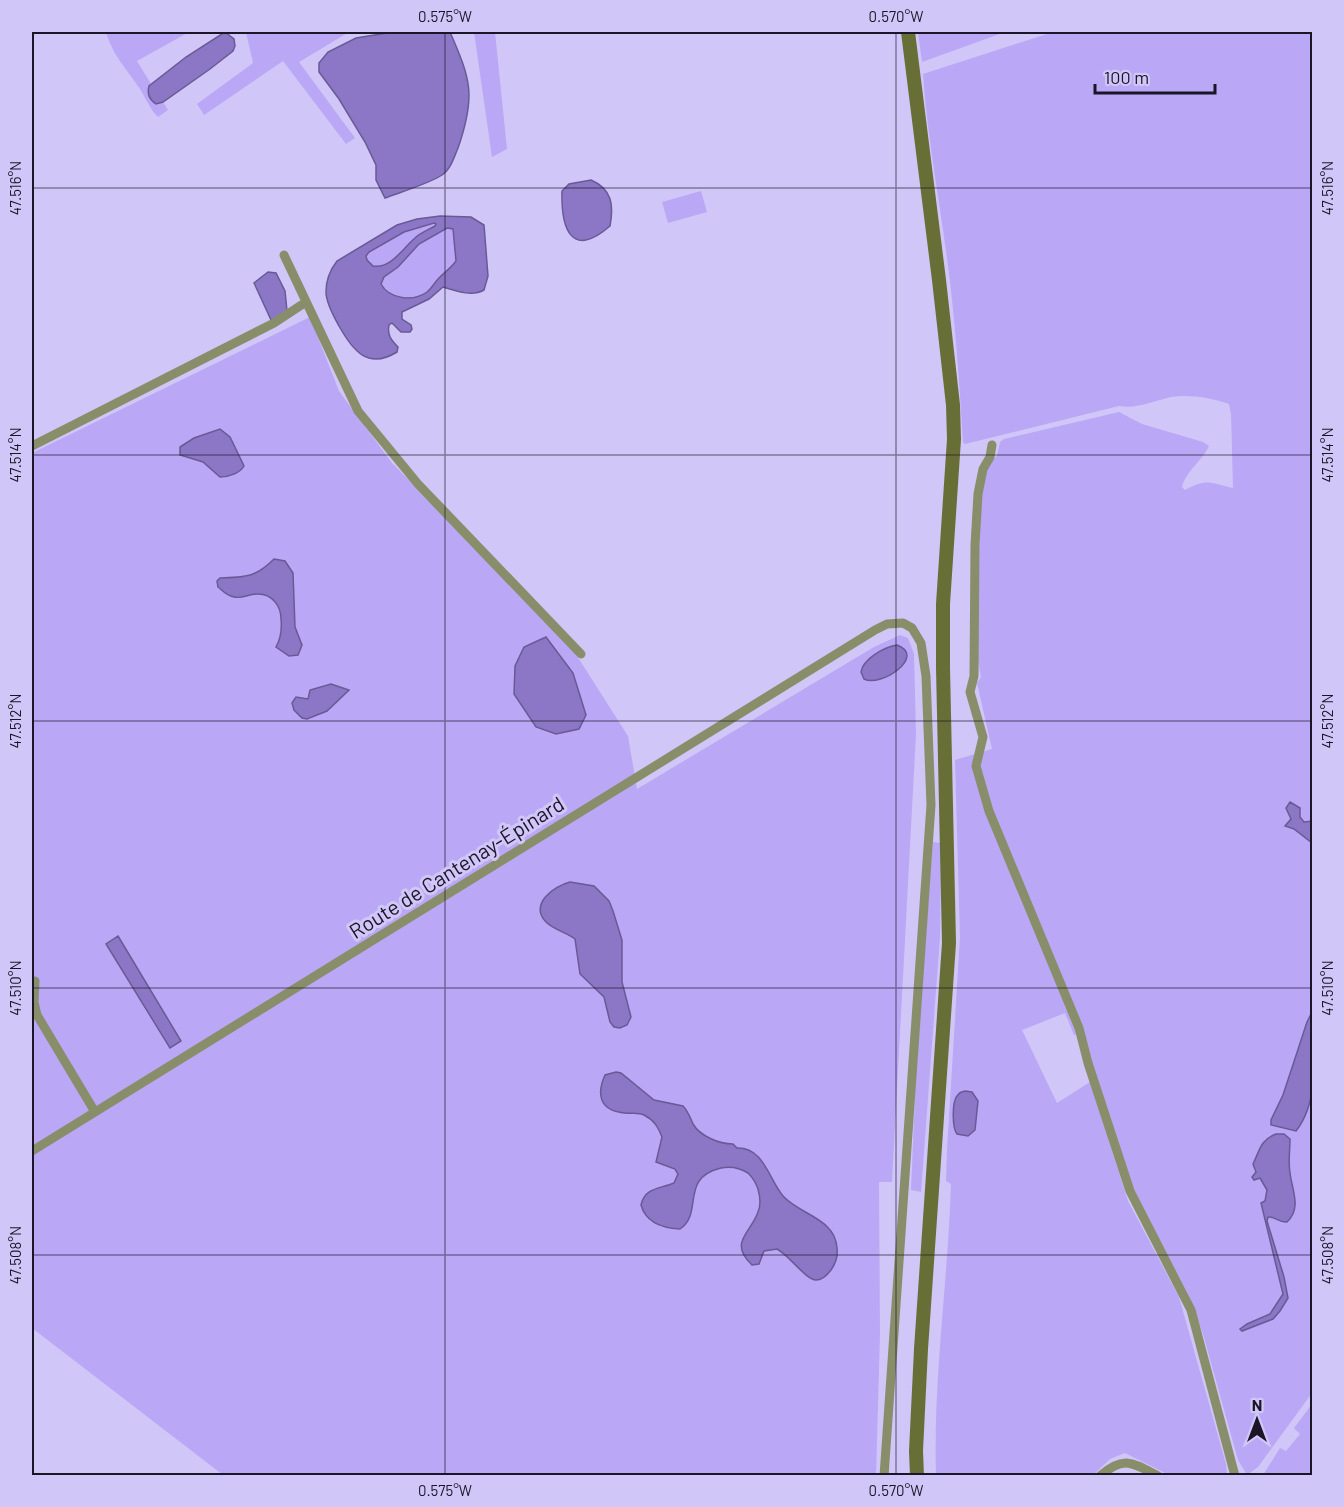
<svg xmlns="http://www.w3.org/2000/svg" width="1344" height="1507" font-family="Barlow,sans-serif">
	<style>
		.green { fill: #baa7f6 }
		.water { fill: #8b77c5; stroke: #695a96; stroke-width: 1.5; fill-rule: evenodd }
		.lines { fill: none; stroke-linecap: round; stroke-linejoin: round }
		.street { stroke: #898e6a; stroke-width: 9 }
		.secondary { stroke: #686f36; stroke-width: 14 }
		.ticks { fill: none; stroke: #1a1627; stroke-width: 1.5; stroke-opacity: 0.45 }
		.labels { text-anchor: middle; stroke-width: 6; stroke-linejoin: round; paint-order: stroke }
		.street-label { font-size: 21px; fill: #1a1627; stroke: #d1c6f8 }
		.neatline { fill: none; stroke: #1a1627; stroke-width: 2 }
		.ticks-label { font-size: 15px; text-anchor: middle; fill: #1a1627 }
	</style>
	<rect width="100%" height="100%" fill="#d1c6f8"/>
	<path class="green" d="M 106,32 L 189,32 L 137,61 L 151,84 L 149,86 L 156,104 L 163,102 L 168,110 L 158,117 C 150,109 146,99 140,89 C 126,68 113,56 106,32 Z
		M 246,32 L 349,32 L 299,62 L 355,138 L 346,144 L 283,61 L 204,115 L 197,104 L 253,63 Z
		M 474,32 L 495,32 L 507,149 L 492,157 Z
		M 918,32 L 1005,32 L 922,62 Z
		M 1053,32 L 1312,32 L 1312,1393 L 1258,1467 L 1247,1475 L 1238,1460 L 1203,1334 L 1187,1292 L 1127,1176 L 1082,1033 L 1074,1035 L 1065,1013 L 1022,1030 L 1057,1103 L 1090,1082 L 1128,1201 L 1179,1297 L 1226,1464 L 1227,1475 L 1169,1475 L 1125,1453 L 1110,1459 L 1093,1475 L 936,1475 C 933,1378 948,1281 951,1184 L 946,1181 L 947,1150 L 960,937 L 955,760 L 992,749 L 977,683 L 981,677 L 977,656 L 976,618 L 982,483 L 989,463 L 997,456 L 1000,442 L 1004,439 L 1119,412 L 1142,424 L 1203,442 L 1209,446 C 1202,461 1186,471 1182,487 L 1185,490 C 1207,478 1210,483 1233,488 L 1231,414 L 1229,404 C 1212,398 1190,394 1171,397 C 1153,401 1138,409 1119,406 L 965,444 L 963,442 C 959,378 955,314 946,251 C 938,192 927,133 923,74 Z
		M 701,191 L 707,212 L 668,223 L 662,202 Z
		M 434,223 L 436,224 L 435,226 C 428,230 420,233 415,238 C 402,249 392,269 373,266 L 367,260 L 366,256 L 369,252 L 404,232 Z
		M 447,228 L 453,229 L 456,261 C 453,266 431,289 427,292 C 413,302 390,299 381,284 L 384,277 L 419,244 Z
		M 310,317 L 339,391 L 392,463 L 565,637 L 628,736 L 637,789 L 874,647 L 900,635 L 908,638 L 914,654 L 916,734 L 892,1182 L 879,1182 L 880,1334 L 876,1475 L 223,1475 L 32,1328 L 32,453 Z
		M 933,842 L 940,843 L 941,849 L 940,937 L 921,1192 L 911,1190 L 917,1049 Z
		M 1312,1404 L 1312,1475 L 1263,1475 L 1280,1448 L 1286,1451 L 1300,1434 L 1294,1428 Z"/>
	<path class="water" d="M 225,32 L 234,39 L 235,46 L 233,51 L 210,69 L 163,102 L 156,104 C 149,99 147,94 149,86 L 186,57 Z
		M 393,32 L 450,32 C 471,80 476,96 458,148 C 454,157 451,169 442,175 C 428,184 401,192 385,198 L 376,180 L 376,165 L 365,142 L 339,99 L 319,72 L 319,63 L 328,52 L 356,38 Z
		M 591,180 C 612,189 614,205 610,226 C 571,260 561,228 562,191 L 569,184 Z
		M 440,216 L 471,217 L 484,225 L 488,276 L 484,290 C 472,297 456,291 443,287 L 429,299 L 402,312 L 402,319 L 411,325 L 412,329 L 410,332 L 401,332 L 392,323 L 389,325 C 387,335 391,340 398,347 L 397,352 C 368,370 353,351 339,326 C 334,317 326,303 326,292 C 326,280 330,270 337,261 L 397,225 L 417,219 ZM 434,223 L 436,224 L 435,226 C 428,230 420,233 415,238 C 402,249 391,269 373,266 L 367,260 L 366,256 L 369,252 L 404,232 ZM 447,228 L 453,229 L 456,261 C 451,268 445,272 439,278 C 435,282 432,288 427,292 C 413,302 389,299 381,284 L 384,277 L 398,267 L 419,244 Z
		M 268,272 L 276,273 L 285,291 L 287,311 L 272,322 L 254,283 Z
		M 220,429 L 230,437 L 244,466 C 240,473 229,477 220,477 L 203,462 L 180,455 L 180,447 L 194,438 Z
		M 274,559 L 285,561 L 293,573 L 295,627 L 302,645 L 298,655 L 289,656 L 276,647 C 281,638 282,629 281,619 C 281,606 272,594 258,594 C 249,594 242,599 234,597 C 227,596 223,591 218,587 L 217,581 L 220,578 C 245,577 255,578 274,559 Z
		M 546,637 L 573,673 L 586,715 L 579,729 L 556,734 L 536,727 L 514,694 L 515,666 L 524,647 Z
		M 897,645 C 927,656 881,688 864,679 L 861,672 C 863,659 884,647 897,645 Z
		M 331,684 L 349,690 L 327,711 L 307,719 L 302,718 L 294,710 L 292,703 L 296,697 L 308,699 L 310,690 Z
		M 1290,802 L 1300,808 L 1300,817 L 1304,822 L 1312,821 L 1312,843 L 1294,829 L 1285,826 L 1291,819 L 1286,808 Z
		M 570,882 L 594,886 L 609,901 L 613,911 L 622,940 L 622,982 L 631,1017 L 627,1025 L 620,1028 L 614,1027 L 610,1022 L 604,997 L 580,974 L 575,939 C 566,932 554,930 546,922 C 529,904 554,886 570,882 Z
		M 118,936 L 181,1041 L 170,1048 L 106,944 Z
		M 1312,1012 C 1313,1051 1321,1099 1296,1131 L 1271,1125 L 1271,1120 L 1283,1095 L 1307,1022 Z
		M 616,1072 L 621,1073 L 654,1100 L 683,1106 C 688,1111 690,1117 693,1124 C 700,1136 719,1144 733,1144 L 737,1148 C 764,1147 769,1180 783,1196 C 800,1215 835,1218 837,1248 C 838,1256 836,1263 831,1270 C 828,1274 822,1280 816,1280 C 806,1280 789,1255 777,1249 L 764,1251 L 759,1264 L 752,1265 C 728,1242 751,1233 758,1212 C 761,1205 760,1196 758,1189 C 756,1183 752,1177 748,1173 C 740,1168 730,1166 721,1168 C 679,1178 704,1213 680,1229 C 662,1228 646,1223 641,1205 C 645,1187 660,1189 674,1183 L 678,1174 L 675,1169 L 656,1162 L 662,1137 C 658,1127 654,1120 644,1115 C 638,1112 631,1114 625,1113 C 600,1111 596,1095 605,1075 Z
		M 965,1091 L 972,1092 L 978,1101 L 975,1130 L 968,1136 L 957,1134 C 952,1128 952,1102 957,1096 C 960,1092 961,1092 965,1091 Z
		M 1276,1134 L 1284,1134 L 1290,1139 C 1290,1150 1288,1162 1290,1173 C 1292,1190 1302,1208 1287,1222 C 1279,1223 1275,1216 1268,1217 L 1267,1221 L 1284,1277 L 1288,1298 L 1280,1311 L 1273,1319 L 1242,1331 L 1240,1329 L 1247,1324 L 1270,1314 L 1283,1294 L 1261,1203 L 1265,1201 L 1267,1190 L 1260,1178 L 1254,1180 L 1252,1177 L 1256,1172 L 1253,1164 C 1260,1150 1260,1140 1276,1134 Z"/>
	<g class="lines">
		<path class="street" d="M 284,255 L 358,411 L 418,484 L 581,654
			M 992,445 L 990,457 L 983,469 L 978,494 L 975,545 L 974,676 L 970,692 L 983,737 L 976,766 L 989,811 L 1079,1028 L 1088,1063 L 1130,1191 L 1191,1310 L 1235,1476
			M 32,446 L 274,323 L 306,302
			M 35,981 L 34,1002 L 37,1015 L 95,1112
			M 32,1151 L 875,630 L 887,624 L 903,623 L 912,628 L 921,643 L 926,676 L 931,805 L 884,1476
			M 1100,1476 C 1124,1455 1133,1463 1158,1476"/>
		<path class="secondary" d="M 908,32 L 939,280 L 953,405 L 954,439 L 943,604 L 943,668 L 949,943 L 921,1349 L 916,1451 L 917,1476"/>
	</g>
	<path class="ticks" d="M 445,32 L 445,1476M 896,32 L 896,1476M 32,188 L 1312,188M 32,455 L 1312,455M 32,721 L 1312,721M 32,988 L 1312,988M 32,1255 L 1312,1255"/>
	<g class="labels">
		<g class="street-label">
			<text transform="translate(457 868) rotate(-32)" y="7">Route de Cantenay-Épinard</text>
		</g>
	</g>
	<rect width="1344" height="1507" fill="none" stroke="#d1c6f8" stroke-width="66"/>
	<g transform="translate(1257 1420)" stroke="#d1c6f8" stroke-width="4.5" paint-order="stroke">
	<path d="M0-4.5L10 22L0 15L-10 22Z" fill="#1a1627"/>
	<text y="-9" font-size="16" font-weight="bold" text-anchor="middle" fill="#1a1627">N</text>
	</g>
	<path d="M1095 84v9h120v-9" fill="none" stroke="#1a1627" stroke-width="3"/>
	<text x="1104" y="84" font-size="18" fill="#1a1627" stroke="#d1c6f8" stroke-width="4.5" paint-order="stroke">100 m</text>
	<rect x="33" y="33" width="1278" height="1441" class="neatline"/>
	<g class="ticks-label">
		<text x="445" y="22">0.575°W</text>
		<text x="896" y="22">0.570°W</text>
		<text transform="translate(16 188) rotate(-90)" y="5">47.516°N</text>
		<text transform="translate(1328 188) rotate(-90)" y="5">47.516°N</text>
		<text transform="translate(16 455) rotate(-90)" y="5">47.514°N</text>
		<text transform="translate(1328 455) rotate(-90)" y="5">47.514°N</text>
		<text transform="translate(16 721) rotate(-90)" y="5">47.512°N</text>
		<text transform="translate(1328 721) rotate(-90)" y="5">47.512°N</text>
		<text transform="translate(16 988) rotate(-90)" y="5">47.510°N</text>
		<text transform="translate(1328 988) rotate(-90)" y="5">47.510°N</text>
		<text transform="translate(16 1255) rotate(-90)" y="5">47.508°N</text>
		<text transform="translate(1328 1255) rotate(-90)" y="5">47.508°N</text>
		<text x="445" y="1496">0.575°W</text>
		<text x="896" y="1496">0.570°W</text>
	</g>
</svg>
